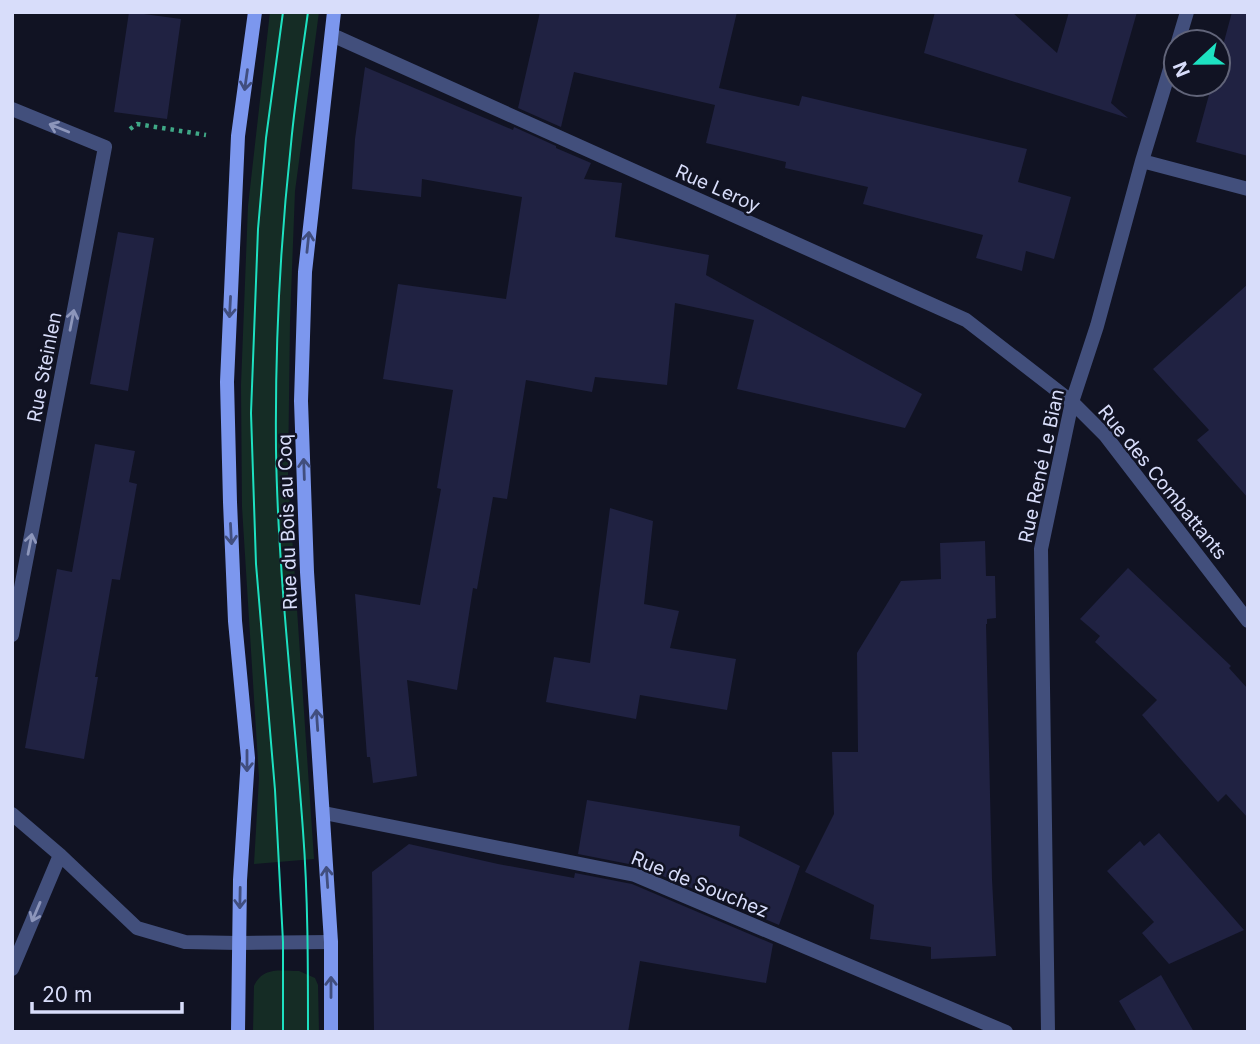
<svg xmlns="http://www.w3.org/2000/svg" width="1260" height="1044" font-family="Inter,sans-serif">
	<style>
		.green { fill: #152c25 }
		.building { fill: #202242 }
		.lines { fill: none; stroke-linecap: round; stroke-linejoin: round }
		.path { stroke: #3fa886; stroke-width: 4.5; stroke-dasharray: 3.5 5; stroke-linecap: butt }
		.street { stroke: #424f7c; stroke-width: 14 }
		.secondary { stroke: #7c97ee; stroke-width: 14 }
		.tram { stroke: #1de1c1; stroke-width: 2 }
		.oneway { stroke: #414e7e }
		.oneway2 { stroke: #8d96bb }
		.labels { text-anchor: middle; stroke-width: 5; stroke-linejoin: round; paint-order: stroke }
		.street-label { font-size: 19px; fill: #d8ddfa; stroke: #111323 }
	</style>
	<rect width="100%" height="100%" fill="#111323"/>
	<path class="green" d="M 270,12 L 319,12 L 295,191 L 290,321 L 288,477 L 314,859 L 254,864 L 259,778 L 242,507 L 241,385 L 248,206 Z
		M 299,971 L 315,978 L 318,985 L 319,1032 L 253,1032 L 254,986 C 263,966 281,971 299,971 Z"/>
	<path class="building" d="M 129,12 L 181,19 L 167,119 L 114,112 Z
		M 540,12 L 737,12 L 719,88 L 799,106 L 802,96 L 1027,149 L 1018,182 L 1071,197 L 1054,259 L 1026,251 L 1022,271 L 976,258 L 983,235 L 863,204 L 868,187 L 785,168 L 786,162 L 706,143 L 715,105 L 574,72 L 561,127 L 518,108 Z
		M 935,12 L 1012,12 L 1057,53 L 1069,12 L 1137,12 L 1111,103 L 1128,118 L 924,53 Z
		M 1232,12 L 1248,12 L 1248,156 L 1196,142 L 1212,84 L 1218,84 L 1218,64 Z
		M 365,67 L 513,130 L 514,127 L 556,146 L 556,148 L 591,163 L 584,179 L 622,183 L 615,237 L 709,255 L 706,275 L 922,394 L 905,428 L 737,389 L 754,320 L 675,303 L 667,385 L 595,377 L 592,392 L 526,380 L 507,499 L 493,497 L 477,589 L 473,588 L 457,690 L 407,680 L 417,776 L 373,783 L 370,757 L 367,757 L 355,594 L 420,605 L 441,489 L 437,488 L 453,390 L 383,379 L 398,284 L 506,299 L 522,197 L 422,179 L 421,197 L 352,189 L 355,139 Z
		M 118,232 L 154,238 L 128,391 L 90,384 Z
		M 1248,284 L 1248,498 L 1197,440 L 1209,430 L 1153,369 Z
		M 95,444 L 135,451 L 129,482 L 137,484 L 120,580 L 112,579 L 95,677 L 98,677 L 84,759 L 25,748 L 57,569 L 72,572 Z
		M 610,508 L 653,521 L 644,604 L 679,611 L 670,648 L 736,659 L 727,710 L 640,695 L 636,719 L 546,702 L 554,657 L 590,663 Z
		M 985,541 L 986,576 L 995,576 L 996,618 L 987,619 L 987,624 L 986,624 L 992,879 L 996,956 L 931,959 L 931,947 L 870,939 L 874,905 L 805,872 L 834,814 L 832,752 L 858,752 L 857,653 L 860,648 L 901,581 L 941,579 L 940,543 Z
		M 1128,568 L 1231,666 L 1229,668 L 1248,689 L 1248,818 L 1226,794 L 1218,802 L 1142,715 L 1157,700 L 1095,642 L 1100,636 L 1080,619 Z
		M 587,800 L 740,826 L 739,836 L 800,866 L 779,925 L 639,866 L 578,854 Z
		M 1159,833 L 1244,930 L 1169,964 L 1142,933 L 1154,922 L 1107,871 L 1140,841 L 1144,846 Z
		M 409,844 L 498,864 L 574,878 L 575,873 L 632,884 L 773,944 L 766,983 L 640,961 L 628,1032 L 374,1032 L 372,872 Z
		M 1161,975 L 1194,1032 L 1137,1032 L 1119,1001 Z"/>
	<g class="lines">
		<path class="path" d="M 130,129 L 137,124 L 206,135"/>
		<path class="street" d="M 332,35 L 966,320 L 1072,402 L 1105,435 L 1248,621
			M 1178,42 L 1187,12
			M 12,109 L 105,147 L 12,635
			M 1142,161 L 1248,189
			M 324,813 L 635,875 L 1006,1032
			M 12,814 L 60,855 L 137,928 L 185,942 L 239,943 L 331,942
			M 12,969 L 60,855
			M 1048,1032 L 1041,549 L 1072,402 L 1097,326 L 1142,161 L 1176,49"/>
		<path class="secondary" d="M 238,1032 L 240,880 L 248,758 L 235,621 L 230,502 L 227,382 L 238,136 L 255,12
			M 331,1032 L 331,942 L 307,572 L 301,401 L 305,272 L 334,12"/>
		<path class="tram" d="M 283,12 L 266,138 L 258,229 L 251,413 L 256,564 L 275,790 L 283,942 L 283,1032
			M 308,12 C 302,56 295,100 291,144 C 280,245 275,348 276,450 C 278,577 294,704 303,831 C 308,897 308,965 308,1032"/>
	</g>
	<defs><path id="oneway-shaft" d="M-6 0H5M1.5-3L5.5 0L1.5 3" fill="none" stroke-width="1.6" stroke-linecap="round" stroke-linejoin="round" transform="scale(1.75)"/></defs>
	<g class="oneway">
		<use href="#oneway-shaft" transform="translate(246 80) rotate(98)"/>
		<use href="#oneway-shaft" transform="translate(308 242) rotate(-84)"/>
		<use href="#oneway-shaft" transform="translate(230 307) rotate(93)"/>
		<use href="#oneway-shaft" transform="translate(304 469) rotate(-92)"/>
		<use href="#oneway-shaft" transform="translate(231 534) rotate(87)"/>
		<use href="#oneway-shaft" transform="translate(317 720) rotate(-94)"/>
		<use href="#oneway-shaft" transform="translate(247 761) rotate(90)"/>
		<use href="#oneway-shaft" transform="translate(327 877) rotate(-94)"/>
		<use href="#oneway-shaft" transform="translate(240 898) rotate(91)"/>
		<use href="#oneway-shaft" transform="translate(331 987) rotate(-90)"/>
	</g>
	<g class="oneway2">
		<use href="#oneway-shaft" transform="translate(59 128) rotate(-158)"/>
		<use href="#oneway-shaft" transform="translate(72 320) rotate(-79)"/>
		<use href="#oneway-shaft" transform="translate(30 544) rotate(-79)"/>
		<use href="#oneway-shaft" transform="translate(36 912) rotate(113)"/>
	</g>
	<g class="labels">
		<g class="street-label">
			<text transform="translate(718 188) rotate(24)" y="7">Rue Leroy</text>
			<text transform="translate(44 367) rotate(-79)" y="7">Rue Steinlen</text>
			<text transform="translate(1041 466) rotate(-78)" y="7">Rue René Le Bian</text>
			<text transform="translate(1163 482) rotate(51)" y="7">Rue des Combattants</text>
			<text transform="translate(287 522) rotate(-92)" y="7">Rue du Bois au Coq</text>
			<text transform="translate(700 884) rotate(22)" y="7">Rue de Souchez</text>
		</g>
	</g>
	<rect width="1260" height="1044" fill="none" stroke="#d8ddfa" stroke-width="28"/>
	<g transform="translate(1197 63) rotate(248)"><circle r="33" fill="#111323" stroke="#616479" stroke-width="2"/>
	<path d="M0-5L12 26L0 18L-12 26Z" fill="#1de1c1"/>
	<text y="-10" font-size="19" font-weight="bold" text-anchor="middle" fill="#d8ddfa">N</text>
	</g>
	<path d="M32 1002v10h150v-10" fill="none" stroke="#d8ddfa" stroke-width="3.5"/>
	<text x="42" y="1002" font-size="21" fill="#d8ddfa" stroke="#111323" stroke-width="5" paint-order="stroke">20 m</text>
</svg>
